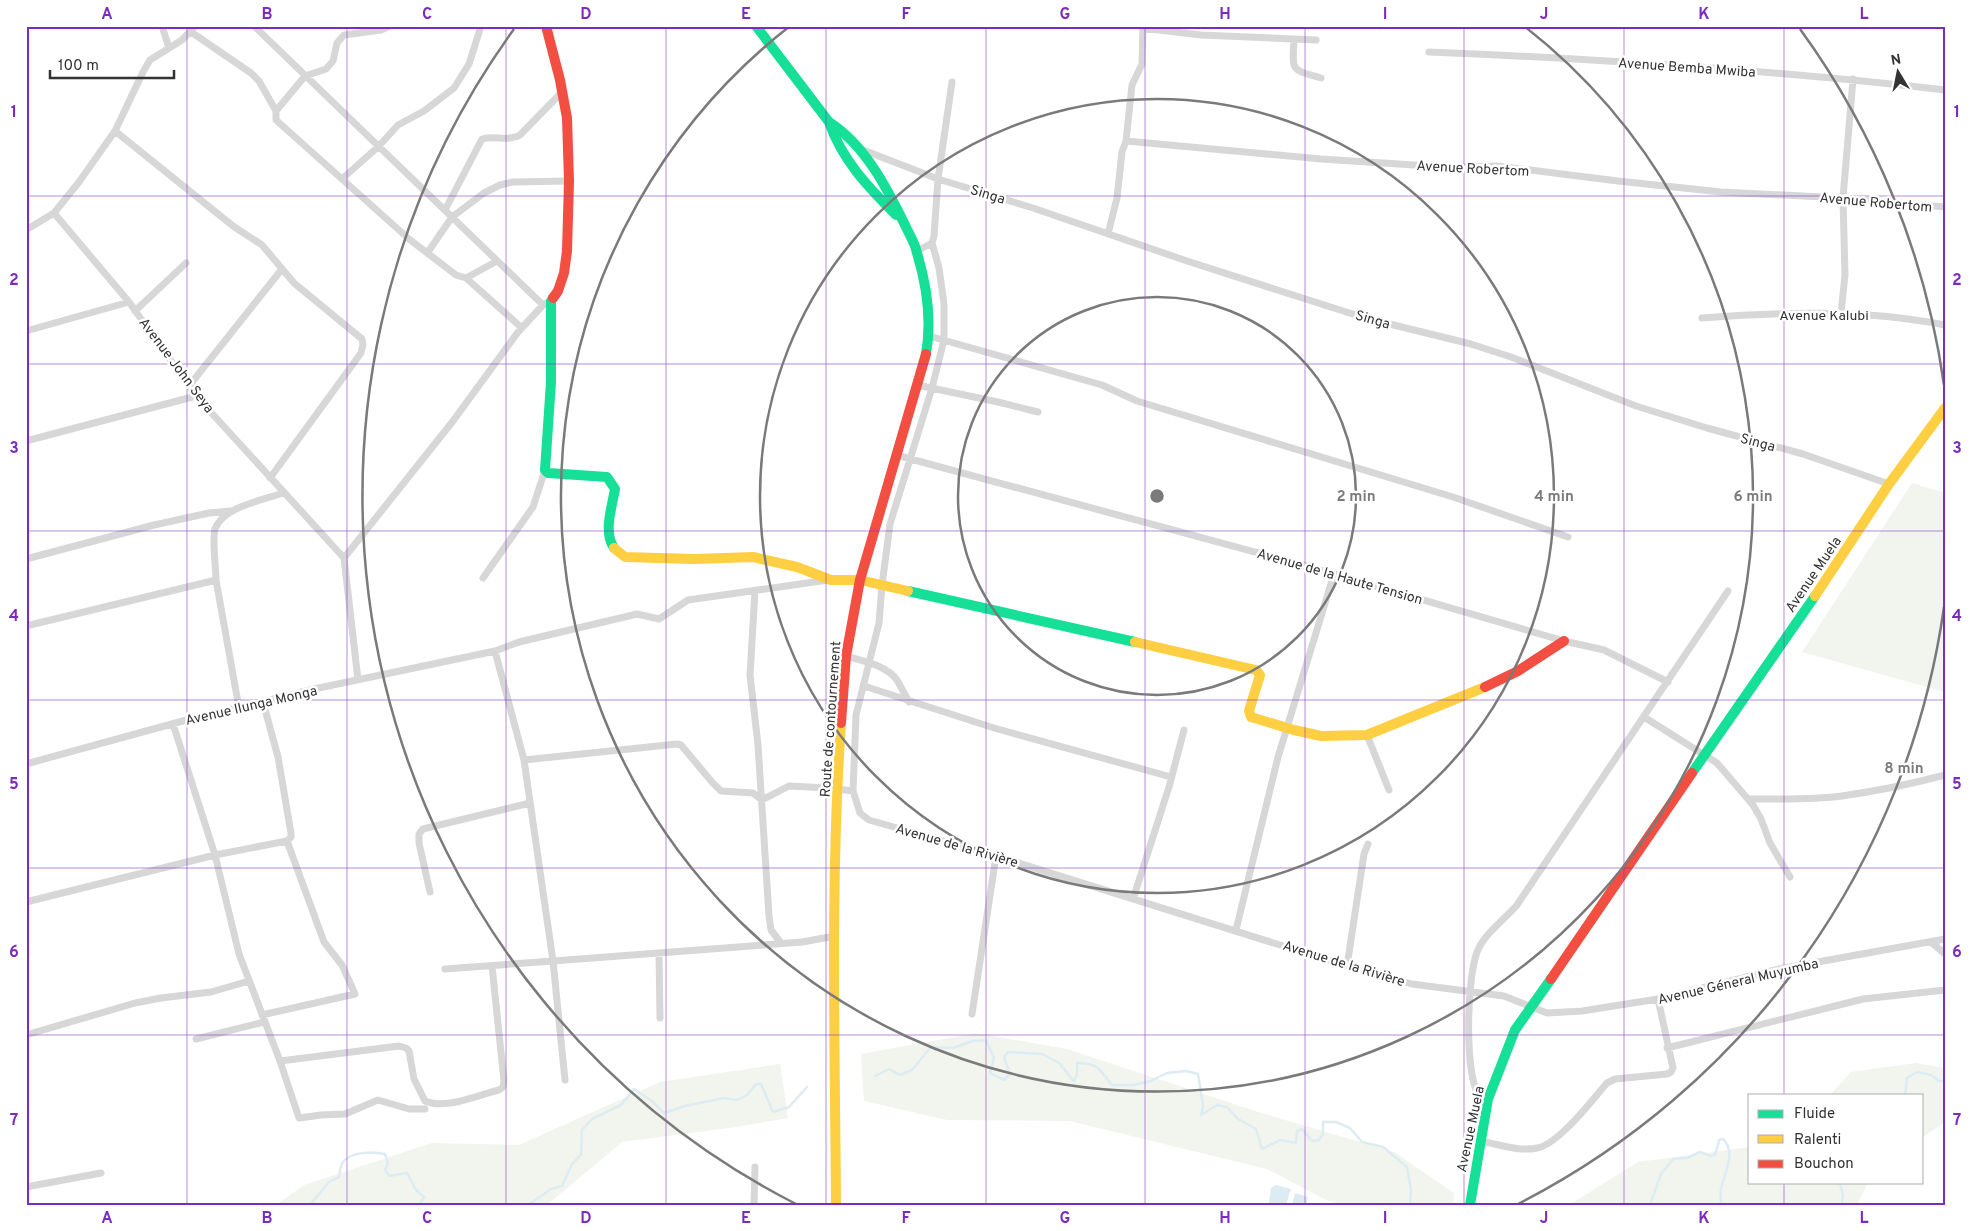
<svg xmlns="http://www.w3.org/2000/svg" width="1971" height="1231" font-family="Overpass,sans-serif">
	<style>
		.green { fill: #f1f5ed }
		.water { fill: #ddebf3 }
		.lines { fill: none; stroke-linecap: round; stroke-linejoin: round }
		.stream { stroke: #ddebf3; stroke-width: 2.5 }
		.street { stroke: #d7d7d7; stroke-width: 7 }
		.fast { stroke: #16e098; stroke-width: 10 }
		.slow { stroke: #ffcf43; stroke-width: 10 }
		.jam { stroke: #f24e42; stroke-width: 10 }
		.grid { fill: none; stroke: #7b2cbf; stroke-width: 1; stroke-opacity: 0.55 }
		.ring { fill: none; stroke: #7a7a7a; stroke-width: 2.5 }
		.labels { text-anchor: middle; stroke-width: 5; stroke-linejoin: round; paint-order: stroke }
		.street-label { font-size: 14px; fill: #333; stroke: #fff }
		.centre { fill: #7a7a7a; stroke: #fff; stroke-width: 2.5 }
		.ring-label { font-size: 15px; text-anchor: middle; font-weight: bold; fill: #7a7a7a; stroke: #fff; stroke-width: 5; stroke-linejoin: round; paint-order: stroke }
		.neatline { fill: none; stroke: #7b2cbf; stroke-width: 2 }
		.grid-label { font-size: 16px; text-anchor: middle; font-weight: bold; fill: #7b2cbf }
	</style>
	<rect width="100%" height="100%" fill="#fff"/>
	<path class="green" d="M 1912,483 L 1945,493 L 1945,692 L 1802,652 Z
		M 976,1033 L 1067,1049 L 1255,1111 L 1394,1152 L 1454,1193 L 1453,1205 L 1343,1205 L 1326,1200 L 1267,1169 L 1070,1121 L 947,1120 L 864,1101 L 861,1054 Z
		M 1916,1063 L 1945,1068 L 1945,1122 L 1922,1138 L 1922,1095 L 1830,1095 L 1851,1072 Z
		M 780,1064 L 788,1118 L 736,1127 L 622,1142 L 547,1205 L 276,1205 L 304,1185 L 432,1143 L 519,1145 L 660,1082 Z
		M 1750,1147 L 1750,1182 L 1868,1182 L 1857,1205 L 1569,1205 L 1638,1162 Z"/>
	<path class="water" d="M 1276,1185 L 1291,1189 L 1286,1205 L 1269,1203 L 1271,1188 Z
		M 1295,1193 L 1308,1197 L 1306,1205 L 1292,1204 Z"/>
	<g class="lines">
		<path class="stream" d="M 875,1076 L 889,1069 L 900,1075 L 912,1070 L 931,1047 L 953,1048 L 973,1041 L 986,1040 L 994,1058 L 990,1073 L 1004,1080 L 1010,1074 L 1004,1057 L 1008,1052 L 1042,1054 L 1059,1063 L 1074,1081 L 1077,1075 L 1077,1063 C 1098,1063 1099,1069 1112,1085 L 1133,1085 L 1151,1081 L 1167,1073 L 1186,1071 L 1198,1074 L 1203,1106 L 1201,1115 L 1217,1105 L 1227,1107 L 1238,1119 L 1256,1129 L 1262,1149 L 1280,1140 L 1296,1143 L 1297,1131 L 1302,1129 L 1312,1141 L 1319,1140 L 1323,1134 L 1323,1122 L 1336,1122 L 1350,1128 L 1362,1142 L 1383,1147 L 1407,1167 L 1411,1190 L 1410,1205
			M 1905,1095 L 1907,1078 L 1917,1072 L 1931,1075 L 1939,1081 L 1945,1081
			M 1840,1182 L 1843,1196 L 1842,1205
			M 310,1205 L 329,1182 L 339,1177 C 340,1172 340,1166 343,1162 C 350,1152 373,1151 385,1154 L 388,1163 L 385,1170 L 389,1176 L 407,1173 L 416,1190 L 424,1197 L 419,1205
			M 528,1205 L 551,1189 L 562,1186 L 572,1164 L 581,1155 L 582,1130 L 592,1119 L 621,1105 L 634,1089 L 652,1101 L 664,1113 L 685,1106 L 724,1098 L 737,1100 L 747,1095 L 756,1084 L 761,1084 L 773,1112 L 789,1107 L 807,1087
			M 1650,1205 L 1661,1174 L 1673,1159 L 1687,1158 L 1700,1152 L 1711,1156 L 1715,1155 L 1719,1140 L 1723,1139 C 1737,1152 1724,1173 1721,1189 C 1720,1194 1721,1200 1721,1205"/>
		<path class="street" d="M 162,26 L 169,48
			M 254,26 L 543,305
			M 390,26 L 381,30 L 344,35 L 337,43 L 333,61 L 326,69 L 305,76 L 276,111 L 276,120 L 409,239 L 456,275 L 466,278 L 497,261
			M 1142,28 L 1201,35 L 1316,40
			M 191,32 L 251,73 L 259,81 L 276,111
			M 1294,40 C 1292,72 1291,69 1321,78
			M 1429,52 C 1601,59 1773,70 1945,90
			M 115,131 L 233,226 L 262,245 L 294,283 L 362,339 L 363,345 L 361,353 L 270,478
			M 1126,141 L 1132,85 L 1142,64 L 1143,26
			M 858,148 L 938,179 L 1033,208 L 1187,261 L 1365,318 L 1471,344 L 1511,357 L 1636,406 L 1707,428 L 1803,454 L 1889,484
			M 343,178 L 379,146 L 398,125 L 424,111 L 454,88 L 469,64 L 481,26
			M 445,210 L 482,139 C 495,135 509,142 520,135 L 562,92
			M 54,213 L 129,302 L 196,396 L 344,558
			M 26,230 L 54,213 L 79,182 L 115,131 L 143,72 L 150,60 L 182,40 L 195,26
			M 1108,234 L 1117,198 L 1122,152 L 1126,141 L 1321,159 L 1445,167 L 1497,166 L 1618,181 L 1721,192 L 1843,198 L 1945,207
			M 917,251 L 932,243 L 934,236 L 938,179 L 952,82
			M 428,252 L 452,217 L 484,193 L 500,185 L 513,182 L 569,181
			M 466,278 L 522,328
			M 135,311 L 186,263
			M 1841,313 L 1845,275 L 1843,198 L 1853,79
			M 1702,318 C 1783,312 1864,309 1945,325
			M 26,331 L 129,302
			M 929,336 L 1102,385 L 1137,401 L 1453,497 L 1568,537
			M 917,385 L 998,402 L 1038,412
			M 189,386 L 282,269
			M 26,441 L 196,396
			M 896,455 L 1310,567 L 1564,641 L 1604,650 L 1668,682
			M 344,558 L 453,421 L 518,332 L 543,305 L 547,303
			M 344,558 L 358,680
			M 26,559 L 154,525 L 209,513 L 230,511
			M 483,578 L 533,507 L 545,470
			M 216,580 L 239,708
			M 755,591 L 750,675 L 758,745 L 769,916 L 771,930 L 781,943
			M 26,626 L 216,580 C 216,568 212,539 215,529 C 223,507 263,500 283,493
			M 495,651 L 524,760 L 677,744 L 681,745 L 712,782 L 721,791 L 753,793 L 762,800 L 789,786 L 829,788 L 853,791 L 860,813 L 869,820 L 996,856 L 1347,966 L 1412,984 L 1504,996 L 1547,1013 L 1582,1011 L 1658,999 L 1779,969 L 1945,939
			M 846,656 C 863,661 886,665 897,680 C 901,687 905,695 909,702
			M 864,686 L 994,728 L 1171,777
			M 1644,717 L 1717,763 L 1753,805 L 1761,819 L 1770,843 L 1790,877
			M 173,724 L 215,855 L 239,954 L 280,1061 L 299,1118 L 321,1115 L 345,1114 L 378,1100 L 409,1109 L 425,1109
			M 1367,735 L 1389,790
			M 524,760 L 553,961 L 802,942 L 835,936
			M 26,764 L 190,719 L 314,689 L 495,651 L 519,642 L 637,614 L 659,619 L 688,600 L 828,580
			M 853,791 L 856,715 L 879,623 L 882,585 L 890,524 L 932,388 L 944,340 L 944,304 L 939,268 L 932,243
			M 1748,799 C 1780,799 1811,800 1842,796 C 1877,791 1911,784 1945,775
			M 430,892 L 419,843 L 419,834 L 423,829 L 530,803
			M 1133,899 L 1169,787 L 1184,730
			M 26,902 L 215,855 L 287,841 L 291,837 L 291,833 L 278,757 L 263,702
			M 1236,930 L 1278,757 L 1334,574
			M 1931,942 L 1945,954
			M 659,953 L 660,1018
			M 1347,966 L 1364,854 L 1368,844
			M 445,969 L 553,961 L 565,1080
			M 972,1014 L 996,856
			M 262,1015 L 355,994 L 342,965 L 324,942 L 287,841
			M 26,1035 L 135,1003 L 161,998 L 211,992 L 249,981
			M 196,1039 L 264,1022
			M 1667,1048 L 1863,999 L 1945,990
			M 280,1061 L 399,1046 L 406,1048 L 409,1051 L 414,1079 L 425,1101 C 444,1110 478,1095 499,1090 L 503,1087 L 504,1081 L 492,966
			M 1488,1099 L 1479,1096 C 1464,1072 1467,979 1477,952 C 1484,934 1504,920 1517,905 L 1728,591
			M 1480,1141 C 1498,1144 1519,1152 1537,1148 C 1559,1144 1592,1100 1607,1083 L 1615,1079 L 1667,1074 L 1671,1072 L 1673,1068 L 1658,999
			M 26,1187 L 101,1173
			M 754,1205 L 755,1167"/>
		<path class="fast" d="M 756,26 L 829,122 C 865,145 887,188 905,225 C 909,234 915,243 917,253 C 927,286 932,320 926,354
			M 829,122 C 842,160 868,187 896,215
			M 553,298 L 551,301 L 551,382 L 545,470 L 548,473 L 607,477 L 615,489 C 612,507 603,532 614,548
			M 908,591 L 1135,642
			M 1692,773 L 1815,596
			M 1470,1205 L 1488,1099 L 1515,1030 L 1551,979"/>
		<path class="slow" d="M 614,548 L 625,557 L 694,559 L 753,557 L 797,567 L 831,580 L 860,580 L 908,591
			M 1815,596 L 1889,484 L 1945,408
			M 1135,642 L 1256,670 L 1260,675 L 1249,711 L 1251,717 L 1294,730 L 1321,736 L 1367,735 L 1485,687
			M 836,1205 C 835,1045 830,883 841,723"/>
		<path class="jam" d="M 546,26 L 560,80 L 567,118 L 569,181 L 567,251 L 564,273 L 558,291 L 553,298
			M 1485,687 L 1518,671 L 1564,641
			M 841,723 L 846,656 L 860,580 L 926,354
			M 1551,979 L 1692,773"/>
	</g>
	<path class="grid" d="M 187,26 L 187,1205M 347,26 L 347,1205M 506,26 L 506,1205M 666,26 L 666,1205M 826,26 L 826,1205M 986,26 L 986,1205M 1145,26 L 1145,1205M 1305,26 L 1305,1205M 1464,26 L 1464,1205M 1624,26 L 1624,1205M 1784,26 L 1784,1095M 26,196 L 1945,196M 26,364 L 1945,364M 26,531 L 1945,531M 26,700 L 1945,700M 26,868 L 1945,868M 26,1035 L 1945,1035M 1784,1182 L 1784,1205"/>
	<g class="ring">
		<circle cx="1157" cy="496" r="199"/>
		<circle cx="1157" cy="496" r="397"/>
		<path d="M1524 26A596 596 0 1 1 790 26"/>
		<path d="M1944 607A795 795 0 0 1 1518 1204M796 1204A795 795 0 0 1 514 29M1800 29A795 795 0 0 1 1944 385"/>
	</g>
	<g class="labels">
		<g class="street-label">
			<text transform="translate(1687 67) rotate(4)" y="5">Avenue Bemba Mwiba</text>
			<text transform="translate(1473 168) rotate(3)" y="5">Avenue Robertom</text>
			<text transform="translate(988 194) rotate(17)" y="5">Singa</text>
			<text transform="translate(1876 202) rotate(5)" y="5">Avenue Robertom</text>
			<text x="1824" y="320">Avenue Kalubi</text>
			<text transform="translate(1373 319) rotate(16)" y="5">Singa</text>
			<text transform="translate(177 365) rotate(53)" y="5">Avenue John Seya</text>
			<text transform="translate(1758 442) rotate(15)" y="5">Singa</text>
			<text transform="translate(1813 574) rotate(-56)" y="5">Avenue Muela</text>
			<text transform="translate(1340 576) rotate(16)" y="5">Avenue de la Haute Tension</text>
			<text transform="translate(251 705) rotate(-13)" y="5">Avenue Ilunga Monga</text>
			<text transform="translate(830 719) rotate(-86)" y="5">Route de contournement</text>
			<text transform="translate(957 845) rotate(16)" y="5">Avenue de la Rivière</text>
			<text transform="translate(1344 963) rotate(17)" y="5">Avenue de la Rivière</text>
			<text transform="translate(1738 981) rotate(-13)" y="5">Avenue Géneral Muyumba</text>
			<text transform="translate(1470 1129) rotate(-78)" y="5">Avenue Muela</text>
		</g>
	</g>
	<circle cx="1157" cy="496" r="8" class="centre"/>
	<g class="ring-label">
		<text x="1356" y="501">2 min</text>
		<text x="1554" y="501">4 min</text>
		<text x="1753" y="501">6 min</text>
		<text x="1904" y="773">8 min</text>
	</g>
	<rect width="1971" height="1231" fill="none" stroke="#ffffff" stroke-width="55"/>
	<rect x="1748" y="1094" width="175" height="90" fill="#ffffff" stroke="#adadad"/>
	<rect x="1758" y="1110" width="25" height="8" fill="#16e098" stroke="#adadad"/>
	<text x="1794" y="1118" font-size="15" fill="#333333">Fluide</text>
	<rect x="1758" y="1135" width="25" height="8" fill="#ffcf43" stroke="#adadad"/>
	<text x="1794" y="1144" font-size="15" fill="#333333">Ralenti</text>
	<rect x="1758" y="1160" width="25" height="8" fill="#f24e42" stroke="#adadad"/>
	<text x="1794" y="1168" font-size="15" fill="#333333">Bouchon</text>
	<g transform="translate(1898 72) rotate(350)" stroke="#ffffff" stroke-width="4" paint-order="stroke">
	<path d="M0-4L9 19L0 12L-9 19Z" fill="#333333"/>
	<text y="-8" font-size="14" font-weight="bold" text-anchor="middle" fill="#333333">N</text>
	</g>
	<path d="M50 70v8h124v-8" fill="none" stroke="#333333" stroke-width="2.5"/>
	<text x="58" y="70" font-size="15" fill="#333333" stroke="#ffffff" stroke-width="4" paint-order="stroke">100 m</text>
	<rect x="28" y="28" width="1916" height="1176" class="neatline"/>
	<g class="grid-label">
		<text x="107" y="19">A</text>
		<text x="267" y="19">B</text>
		<text x="427" y="19">C</text>
		<text x="586" y="19">D</text>
		<text x="746" y="19">E</text>
		<text x="906" y="19">F</text>
		<text x="1065" y="19">G</text>
		<text x="1225" y="19">H</text>
		<text x="1385" y="19">I</text>
		<text x="1544" y="19">J</text>
		<text x="1704" y="19">K</text>
		<text x="1864" y="19">L</text>
		<text x="14" y="117">1</text>
		<text x="1957" y="117">1</text>
		<text x="14" y="285">2</text>
		<text x="1957" y="285">2</text>
		<text x="14" y="453">3</text>
		<text x="1957" y="453">3</text>
		<text x="14" y="621">4</text>
		<text x="1957" y="621">4</text>
		<text x="14" y="789">5</text>
		<text x="1957" y="789">5</text>
		<text x="14" y="957">6</text>
		<text x="1957" y="957">6</text>
		<text x="14" y="1125">7</text>
		<text x="1957" y="1125">7</text>
		<text x="107" y="1223">A</text>
		<text x="267" y="1223">B</text>
		<text x="427" y="1223">C</text>
		<text x="586" y="1223">D</text>
		<text x="746" y="1223">E</text>
		<text x="906" y="1223">F</text>
		<text x="1065" y="1223">G</text>
		<text x="1225" y="1223">H</text>
		<text x="1385" y="1223">I</text>
		<text x="1544" y="1223">J</text>
		<text x="1704" y="1223">K</text>
		<text x="1864" y="1223">L</text>
	</g>
</svg>
